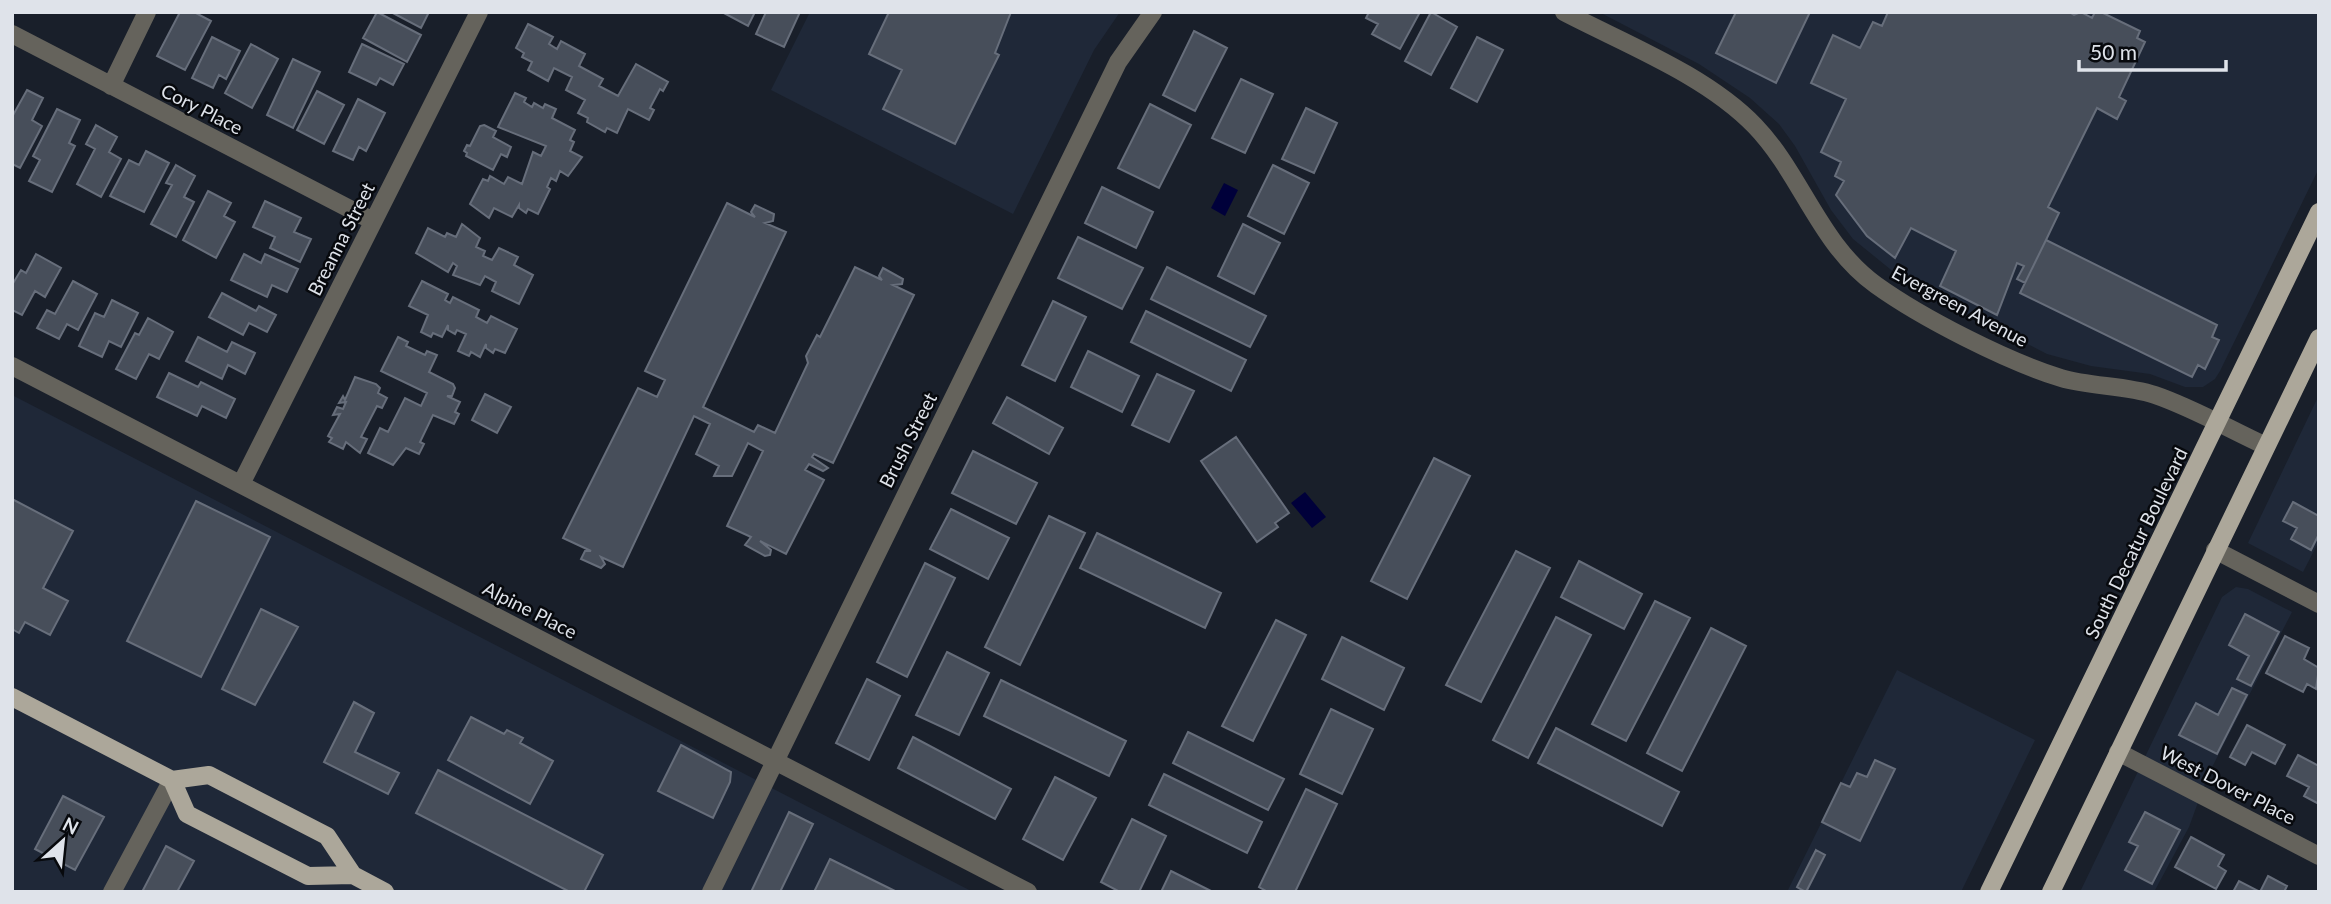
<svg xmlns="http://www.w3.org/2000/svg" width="2331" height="904" font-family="Lato,sans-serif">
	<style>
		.built { fill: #1f2838 }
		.water { fill: #00003a }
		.building { fill: #474e5a; stroke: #676e7b; stroke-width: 2 }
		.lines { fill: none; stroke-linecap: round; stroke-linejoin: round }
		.minor { stroke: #65635c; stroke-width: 18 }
		.primary { stroke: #aca79a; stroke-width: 18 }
		.labels { text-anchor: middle; stroke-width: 5; stroke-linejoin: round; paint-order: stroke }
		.street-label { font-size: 19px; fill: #dfe3ea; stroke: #07090d }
	</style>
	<rect width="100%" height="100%" fill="#191f2a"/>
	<path class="built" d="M 810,12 L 1120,12 L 1094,50 L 1013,214 L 771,90 Z
		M 1599,12 L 2319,12 L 2319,168 L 2220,371 L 2215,379 L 2203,387 L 2185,387 L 2150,374 L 2091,366 L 2047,354 L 1906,282 L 1853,239 L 1831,210 L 1795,146 L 1779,124 L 1750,98 L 1699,64 Z
		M 12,395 L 973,892 L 12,892 Z
		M 2319,395 L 2319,541 L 2303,572 L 2248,543 Z
		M 2236,587 L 2248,589 L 2292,612 L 2208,775 L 2189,827 L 2154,892 L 2080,892 L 2222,597 Z
		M 1897,670 L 2035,740 L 1961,892 L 1787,892 Z"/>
	<path class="water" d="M 1224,183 L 1238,190 L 1225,216 L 1211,208 Z
		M 1305,492 L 1326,517 L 1312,528 L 1291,503 Z"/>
	<path class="building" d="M 180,12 L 194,12 L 211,21 L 185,70 L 157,56 Z
		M 377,12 L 421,35 L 407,62 L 363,38 Z
		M 391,12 L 429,12 L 421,28 Z
		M 722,12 L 755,12 L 748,26 Z
		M 766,12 L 800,12 L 784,47 L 756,34 Z
		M 889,12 L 1011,12 L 995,53 L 999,55 L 955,144 L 883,109 L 902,70 L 869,54 Z
		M 1369,12 L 1420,12 L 1400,49 L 1372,34 L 1378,24 L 1366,18 Z
		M 1431,12 L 1457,27 L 1431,75 L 1405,61 Z
		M 1736,12 L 1810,12 L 1776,83 L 1716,53 Z
		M 1888,12 L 2069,12 L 2074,15 L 2081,12 L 2092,18 L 2095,12 L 2101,12 L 2140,31 L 2137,38 L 2145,42 L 2119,97 L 2126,101 L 2117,119 L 2097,108 L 2048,207 L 2059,213 L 2046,240 L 2025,283 L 2017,279 L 2024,266 L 2017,263 L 1997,315 L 1940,286 L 1956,251 L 1911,228 L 1895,258 L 1867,236 L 1836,195 L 1844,181 L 1835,176 L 1841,162 L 1821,152 L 1846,99 L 1811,83 L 1833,35 L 1860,48 L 1873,22 L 1882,26 Z
		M 528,24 L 553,37 L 549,44 L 557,49 L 561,41 L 585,54 L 579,66 L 603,79 L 599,86 L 618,96 L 636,64 L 668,82 L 663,91 L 660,89 L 650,108 L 654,110 L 649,120 L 628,109 L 617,133 L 607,128 L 605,132 L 587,122 L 588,118 L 578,113 L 585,100 L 566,90 L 572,77 L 554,68 L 548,81 L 528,70 L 532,62 L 522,57 L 524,53 L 516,48 Z
		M 1194,31 L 1227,48 L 1195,111 L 1163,95 Z
		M 212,37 L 240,51 L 226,79 L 219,75 L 213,88 L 192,78 Z
		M 1477,37 L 1503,50 L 1477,102 L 1451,88 Z
		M 251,44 L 278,59 L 252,108 L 225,93 Z
		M 362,44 L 404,64 L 393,85 L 380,78 L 376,85 L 349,72 Z
		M 293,59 L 320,72 L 293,128 L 267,115 Z
		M 1241,79 L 1273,94 L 1245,153 L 1212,138 Z
		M 27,90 L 43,98 L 32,120 L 42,126 L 20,168 L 12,164 L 12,117 Z
		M 317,91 L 344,105 L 324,144 L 297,130 Z
		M 515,93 L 526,98 L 524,102 L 532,107 L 534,103 L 543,108 L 545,104 L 556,109 L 552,118 L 575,130 L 570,140 L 574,142 L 570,151 L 582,157 L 568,176 L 560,171 L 556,181 L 551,178 L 547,187 L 550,189 L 538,214 L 528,209 L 526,213 L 519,208 L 519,205 L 512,217 L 494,208 L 489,218 L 470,204 L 483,179 L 488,181 L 490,176 L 504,184 L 508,177 L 522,184 L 533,152 L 541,156 L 546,146 L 498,127 Z
		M 358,99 L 385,113 L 366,151 L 359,147 L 353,160 L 333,151 Z
		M 1150,104 L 1191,125 L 1159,188 L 1118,168 Z
		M 1306,108 L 1337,123 L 1314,173 L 1282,159 Z
		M 57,109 L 80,120 L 69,143 L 75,146 L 52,192 L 29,181 L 40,160 L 33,156 Z
		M 96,125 L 117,137 L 109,152 L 121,159 L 101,197 L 77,184 L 95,149 L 86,144 Z
		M 484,125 L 496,131 L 493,137 L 511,147 L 507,157 L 501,154 L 493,170 L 466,156 L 467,153 L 464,151 L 467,145 L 470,146 L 480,126 Z
		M 146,151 L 169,163 L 144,212 L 110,196 L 129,160 L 139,165 Z
		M 176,165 L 195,176 L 184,197 L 194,202 L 176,237 L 151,224 L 172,185 L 166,183 Z
		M 1273,165 L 1309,183 L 1284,234 L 1248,216 Z
		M 1102,187 L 1153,212 L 1136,248 L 1085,223 Z
		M 208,191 L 231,203 L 224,216 L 235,222 L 216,258 L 183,240 Z
		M 265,201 L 301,218 L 294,232 L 311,239 L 300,262 L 270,248 L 275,237 L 253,227 Z
		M 727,203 L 755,217 L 751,212 L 755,205 L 774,214 L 773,221 L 765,223 L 786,232 L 703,407 L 754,432 L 758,425 L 775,433 L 808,363 L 806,356 L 817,335 L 820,337 L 855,267 L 882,280 L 879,276 L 883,268 L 903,279 L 902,284 L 893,285 L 914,295 L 833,463 L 814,454 L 812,457 L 828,468 L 823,471 L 809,464 L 805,470 L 824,480 L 786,554 L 760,541 L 771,550 L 770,555 L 765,556 L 745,545 L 751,537 L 727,526 L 763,451 L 748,443 L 732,476 L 714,476 L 719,466 L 696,454 L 710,424 L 694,416 L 623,567 L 601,557 L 605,564 L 601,568 L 581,559 L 585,551 L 591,551 L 563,538 L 638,388 L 657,397 L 665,380 L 645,371 Z
		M 462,224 L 480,238 L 476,247 L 485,251 L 483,256 L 492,260 L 499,248 L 518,257 L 514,265 L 533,275 L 519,304 L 492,291 L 496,282 L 485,276 L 480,285 L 453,275 L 457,266 L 453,263 L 448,272 L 416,253 L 428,228 L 445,237 L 447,233 L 456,237 Z
		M 1243,224 L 1280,243 L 1254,294 L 1218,276 Z
		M 1078,237 L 1143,268 L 1122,309 L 1058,278 Z
		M 2046,240 L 2217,325 L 2212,337 L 2219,340 L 2205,369 L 2198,365 L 2192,377 L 2020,293 Z
		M 36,254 L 61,268 L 45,297 L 35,291 L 22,315 L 12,310 L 12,285 L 21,270 L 26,273 Z
		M 244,254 L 261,263 L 265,254 L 298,269 L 287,292 L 272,285 L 267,297 L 231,280 Z
		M 1167,267 L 1266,316 L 1250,347 L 1151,299 Z
		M 73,281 L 97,294 L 78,330 L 67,324 L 59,339 L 37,328 L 47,310 L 55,314 Z
		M 422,281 L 448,294 L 445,300 L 450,303 L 453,297 L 479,310 L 476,317 L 487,323 L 491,316 L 517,329 L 505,353 L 495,349 L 493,353 L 486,348 L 486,344 L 480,357 L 471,352 L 469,356 L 458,351 L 466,334 L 457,330 L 455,334 L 448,330 L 448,325 L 442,337 L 433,333 L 431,337 L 421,332 L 428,315 L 409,306 Z
		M 222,293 L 256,311 L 259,306 L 276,315 L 267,332 L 249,323 L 243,335 L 209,317 Z
		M 112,300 L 138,313 L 121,347 L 109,341 L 102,357 L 79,346 L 95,313 L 104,317 Z
		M 1053,301 L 1086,317 L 1055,381 L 1022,365 Z
		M 1146,311 L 1246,360 L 1231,391 L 1131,342 Z
		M 148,318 L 173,332 L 159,359 L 149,354 L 136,379 L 116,369 L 135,333 L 139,335 Z
		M 198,337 L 227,352 L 232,342 L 255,353 L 245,374 L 228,365 L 222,379 L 186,361 Z
		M 398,337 L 408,342 L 406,346 L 425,355 L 427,351 L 437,355 L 429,372 L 453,384 L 455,388 L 452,396 L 447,396 L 460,402 L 455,412 L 459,414 L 454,424 L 433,415 L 420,442 L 424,444 L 419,454 L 406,448 L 393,465 L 368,453 L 380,428 L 388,432 L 405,398 L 421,406 L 427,393 L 381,371 Z
		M 1088,351 L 1139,376 L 1122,412 L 1071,387 Z
		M 169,373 L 198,387 L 201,382 L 235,399 L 226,418 L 202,406 L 197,416 L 157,397 Z
		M 1157,374 L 1194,391 L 1169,442 L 1132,425 Z
		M 355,377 L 376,384 L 380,388 L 378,393 L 387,398 L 382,408 L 377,406 L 361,437 L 367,439 L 360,453 L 346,442 L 343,449 L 329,442 L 332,438 L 328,436 L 340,414 L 333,415 L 337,407 L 343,409 L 346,402 L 339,403 L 343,396 L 345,400 Z
		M 485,394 L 511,407 L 497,433 L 472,420 Z
		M 1007,397 L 1063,428 L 1049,454 L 993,423 Z
		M 1236,437 L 1289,513 L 1275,523 L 1278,527 L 1257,542 L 1201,461 Z
		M 973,451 L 1037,483 L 1016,524 L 952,493 Z
		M 1434,458 L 1470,476 L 1407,599 L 1371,581 Z
		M 12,499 L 73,531 L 43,588 L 68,601 L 50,635 L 25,622 L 19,633 L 12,629 Z
		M 196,501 L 270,537 L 201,677 L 127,641 Z
		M 2293,502 L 2319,516 L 2319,534 L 2311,550 L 2291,539 L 2297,528 L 2283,521 Z
		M 951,509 L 1009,538 L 988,579 L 930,549 Z
		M 1049,516 L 1085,533 L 1020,665 L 985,647 Z
		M 1097,533 L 1221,593 L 1205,628 L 1080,568 Z
		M 1516,551 L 1550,568 L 1481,702 L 1446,685 Z
		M 1579,561 L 1642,594 L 1624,629 L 1561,597 Z
		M 925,563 L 955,578 L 907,677 L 877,662 Z
		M 1655,601 L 1690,618 L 1626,741 L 1592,724 Z
		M 261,609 L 298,627 L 255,705 L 222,689 Z
		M 2245,614 L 2279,632 L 2251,686 L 2237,679 L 2249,656 L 2229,645 Z
		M 1556,617 L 1591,635 L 1528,758 L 1493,740 Z
		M 1276,620 L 1306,635 L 1253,741 L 1222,726 Z
		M 1711,628 L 1746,646 L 1682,771 L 1647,753 Z
		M 2285,636 L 2309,648 L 2304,659 L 2319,668 L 2316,689 L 2307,684 L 2303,692 L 2266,673 Z
		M 1342,637 L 1404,668 L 1384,710 L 1322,679 Z
		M 947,652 L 989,673 L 959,735 L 916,715 Z
		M 867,679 L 900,696 L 869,760 L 836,743 Z
		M 1001,680 L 1126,741 L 1109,776 L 984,716 Z
		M 2232,688 L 2247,695 L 2217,754 L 2179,735 L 2196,703 L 2218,715 Z
		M 354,702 L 374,713 L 355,752 L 399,773 L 388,794 L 324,762 Z
		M 1331,709 L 1373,729 L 1342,794 L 1300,774 Z
		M 471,717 L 504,734 L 507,730 L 523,738 L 520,743 L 553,761 L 530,804 L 448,760 Z
		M 2247,725 L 2285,745 L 2275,764 L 2252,752 L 2245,765 L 2230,757 Z
		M 1556,728 L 1679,792 L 1662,826 L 1538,763 Z
		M 1188,732 L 1284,779 L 1268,810 L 1173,763 Z
		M 913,737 L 1011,789 L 995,819 L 898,768 Z
		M 681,745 L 731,772 L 730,782 L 713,818 L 658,791 Z
		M 2298,755 L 2319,766 L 2319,804 L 2304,796 L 2309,787 L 2287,776 Z
		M 1875,760 L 1895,769 L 1860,841 L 1822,822 L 1841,783 L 1850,787 L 1857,773 L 1867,777 Z
		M 438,770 L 603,855 L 584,892 L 570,892 L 416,813 Z
		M 1164,774 L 1262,822 L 1247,853 L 1149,805 Z
		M 1055,777 L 1096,798 L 1063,860 L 1023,839 Z
		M 1306,789 L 1337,804 L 1295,892 L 1268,892 L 1259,887 Z
		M 63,796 L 104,817 L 75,870 L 35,849 Z
		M 789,812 L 813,824 L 780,892 L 751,892 Z
		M 2145,812 L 2180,830 L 2152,884 L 2125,870 L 2138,846 L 2129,842 Z
		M 1132,819 L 1166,836 L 1139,892 L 1120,892 L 1101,882 Z
		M 2191,837 L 2224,855 L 2218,866 L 2226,871 L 2216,889 L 2175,867 Z
		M 166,846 L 194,861 L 177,892 L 142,892 Z
		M 1816,850 L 1825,855 L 1806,892 L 1797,887 Z
		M 830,859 L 897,892 L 814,892 Z
		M 1171,871 L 1213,892 L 1161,892 Z
		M 2268,876 L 2287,886 L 2284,892 L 2233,892 L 2239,881 L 2260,892 Z"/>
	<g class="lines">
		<path class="minor" d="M 1564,12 C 1625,44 1706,75 1755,126 C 1802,175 1819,244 1876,285 C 1922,318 2006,361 2061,378 C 2091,387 2125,385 2155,395 C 2193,408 2229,429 2266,446
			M 12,34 L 373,221
			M 111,86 L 147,12
			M 12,366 L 1028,892
			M 241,484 L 479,12
			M 2215,550 L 2319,604
			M 2118,752 L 2319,856
			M 112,892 L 172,780
			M 711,892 L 1118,62 L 1153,12"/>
		<path class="primary" d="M 12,697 L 172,780 L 209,775 L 327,836 L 353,875 L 385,892
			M 172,780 L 187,814 L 308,876 L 353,875
			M 1989,892 L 2319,212
			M 2051,892 L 2319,338"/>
	</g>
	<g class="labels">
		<g class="street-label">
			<text transform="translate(202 109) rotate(27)" y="7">Cory Place</text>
			<text transform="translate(341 239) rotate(-63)" y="7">Breanna Street</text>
			<text transform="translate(1960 306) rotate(28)" y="7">Evergreen Avenue</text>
			<text transform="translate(908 440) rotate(-63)" y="7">Brush Street</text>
			<text transform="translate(2136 543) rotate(-64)" y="7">South Decatur Boulevard</text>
			<text transform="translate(530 610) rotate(27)" y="7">Alpine Place</text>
			<text transform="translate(2228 785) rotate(27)" y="7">West Dover Place</text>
		</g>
	</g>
	<rect width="2331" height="904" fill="none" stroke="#dfe3ea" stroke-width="28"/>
	<g transform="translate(63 841) rotate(27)" stroke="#07090d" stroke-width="5" paint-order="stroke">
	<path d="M0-5L12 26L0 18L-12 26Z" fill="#dfe3ea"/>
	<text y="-10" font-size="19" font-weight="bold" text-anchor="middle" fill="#dfe3ea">N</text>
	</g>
	<path d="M2079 60v10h147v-10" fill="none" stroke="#dfe3ea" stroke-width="3.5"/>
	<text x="2090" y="60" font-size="21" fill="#dfe3ea" stroke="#07090d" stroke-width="5" paint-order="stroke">50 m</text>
</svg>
